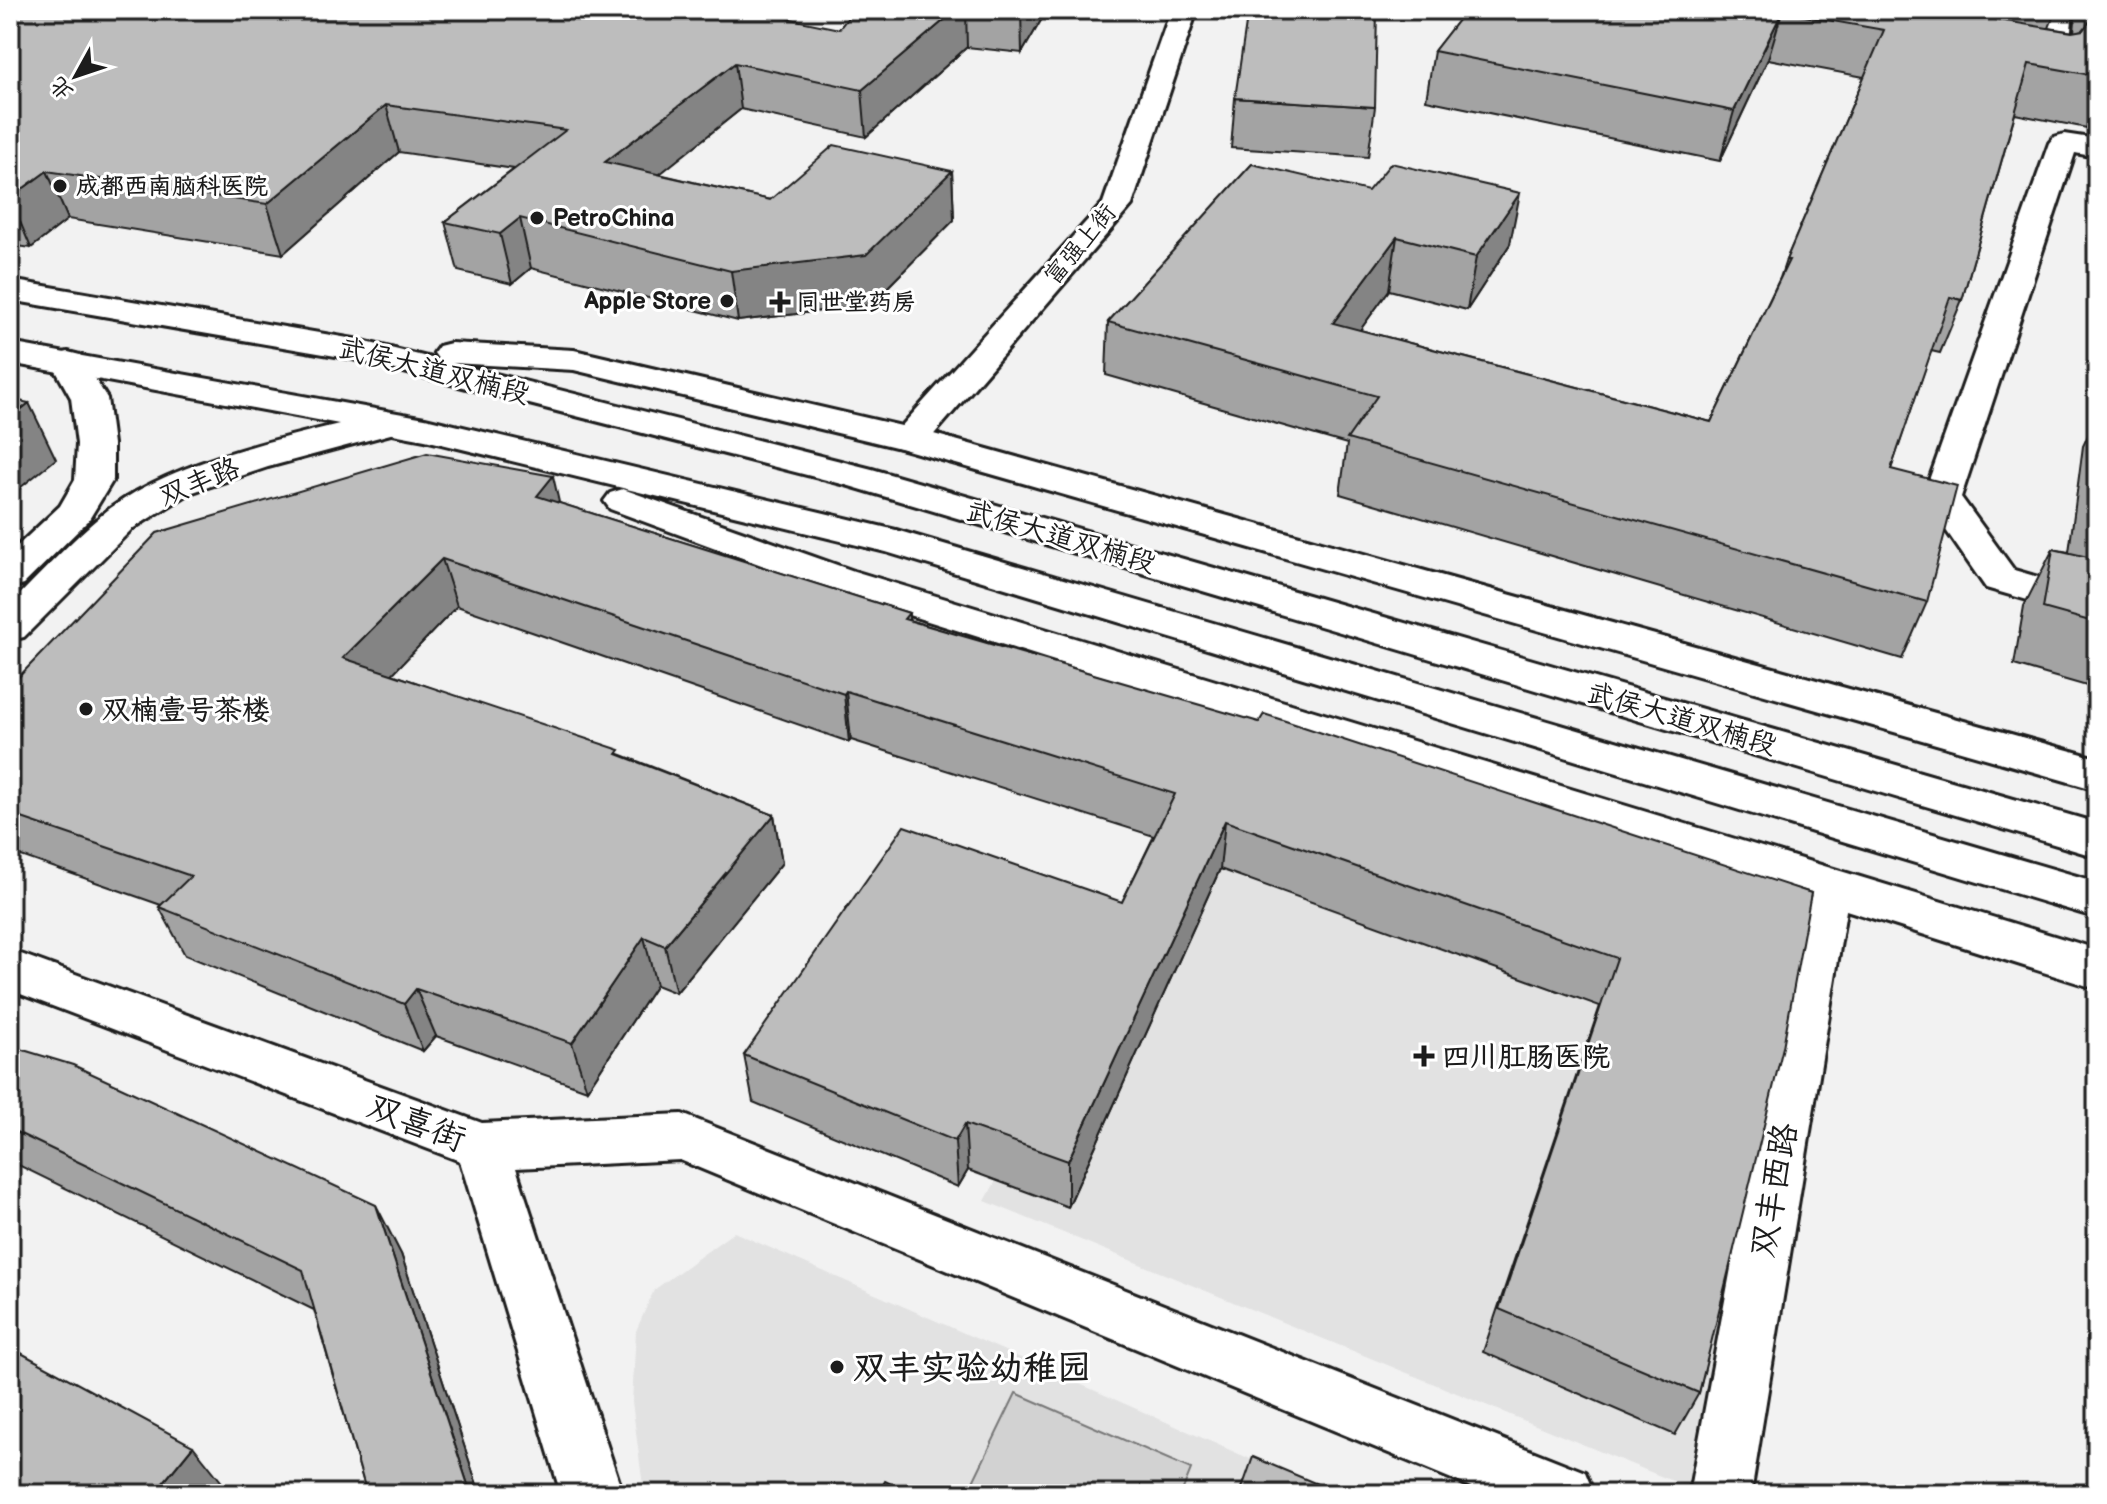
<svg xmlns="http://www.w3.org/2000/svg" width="2107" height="1504" font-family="'Balsamiq Sans','LXGW WenKai TC',sans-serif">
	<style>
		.built { fill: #e2e2e2 }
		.green { fill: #d2d2d2; stroke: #777; stroke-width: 2 }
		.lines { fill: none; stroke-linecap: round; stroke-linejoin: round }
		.minor-casing { stroke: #1c1c1c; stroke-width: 6 }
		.major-casing { stroke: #1c1c1c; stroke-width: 6 }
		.minor { fill: #fff; fill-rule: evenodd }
		.major { fill: #fff; fill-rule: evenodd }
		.wall { fill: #a3a3a3; stroke: #1c1c1c; stroke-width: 2 }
		.shaded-wall { fill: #848484; stroke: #1c1c1c; stroke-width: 2 }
		.building { fill: #bdbdbd; stroke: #1c1c1c; stroke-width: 2 }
		.poi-dot { fill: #1c1c1c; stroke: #fff; stroke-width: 3 }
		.labels { text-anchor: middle; stroke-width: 6; stroke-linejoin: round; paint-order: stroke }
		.far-poi-label { font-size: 24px; font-weight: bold; fill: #1c1c1c; stroke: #fff; text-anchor: start }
		.far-street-label { font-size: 24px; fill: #1c1c1c; stroke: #fff }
		.street-label { font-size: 28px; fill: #1c1c1c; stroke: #fff }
		.poi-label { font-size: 28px; font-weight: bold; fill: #1c1c1c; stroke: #fff; text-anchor: start }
		.near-street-label { font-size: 34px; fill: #1c1c1c; stroke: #fff }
		.near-poi-label { font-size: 34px; font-weight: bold; fill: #1c1c1c; stroke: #fff; text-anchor: start }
	</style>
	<rect width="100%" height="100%" fill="#f2f2f2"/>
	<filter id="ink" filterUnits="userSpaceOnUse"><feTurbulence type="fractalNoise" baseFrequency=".0125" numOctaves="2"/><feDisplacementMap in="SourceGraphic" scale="16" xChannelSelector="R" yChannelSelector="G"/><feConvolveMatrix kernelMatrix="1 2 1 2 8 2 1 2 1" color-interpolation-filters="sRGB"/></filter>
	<g filter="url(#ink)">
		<path class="built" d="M 1239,732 L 1813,910 L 1697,1491 L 985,1201 Z
			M 734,1232 L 1330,1494 L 644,1494 L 632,1402 L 636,1331 L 654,1290 Z"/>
		<path class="green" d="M 1016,1393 L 1191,1469 L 1181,1494 L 983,1494 L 970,1488 Z"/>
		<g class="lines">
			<defs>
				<path id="minor" d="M 1171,10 L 1197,10 L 1132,205 L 923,447 L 910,450 L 897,447 L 892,439 L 897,431 L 1103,203 Z
					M 2047,10 L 2073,10 L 2067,69 L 2063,75 L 2053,77 L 2025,72 L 2021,66 L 2025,60 L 2041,59 Z
					M 2064,134 L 2097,139 L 2097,157 L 2075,153 L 1961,497 L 2014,570 L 2097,594 L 2097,620 L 1986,588 L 1923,497 L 2049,143 L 2054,137 Z
					M 68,352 L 80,355 L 107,398 L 113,444 L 113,480 L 88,521 L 24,584 L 10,588 L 10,553 L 60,506 L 75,480 L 77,444 L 71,398 L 51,362 L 56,355 Z
					M 385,413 L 398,416 L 403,424 L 398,432 L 268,467 L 190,493 L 132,529 L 24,637 L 10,640 L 10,604 C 41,574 70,541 103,514 C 170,459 300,434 385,413 Z
					M 1826,868 L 1843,873 L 1850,886 L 1751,1494 L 1689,1494 L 1802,886 L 1809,873 Z
					M 10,950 L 482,1123 L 682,1114 L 1585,1472 L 1594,1494 L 1488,1494 L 680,1160 L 516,1168 L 623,1494 L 561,1494 L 460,1161 L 10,990 Z"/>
				<path id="major" d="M 10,280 L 354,339 L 439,360 L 434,353 L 439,346 L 451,343 L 574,350 L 923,431 L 2097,758 L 2097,790 L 900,448 L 574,370 L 452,363 L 872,469 L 2097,823 L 2097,857 L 846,485 L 353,359 L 10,300 Z
					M 10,343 L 425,418 L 896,530 L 2097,882 L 2097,918 L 886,552 L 425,440 L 10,363 Z
					M 623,489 L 854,571 L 2097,949 L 2097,989 L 826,589 L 610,509 L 604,501 L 610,493 Z"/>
			</defs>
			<use href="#minor" class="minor-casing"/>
			<use href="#major" class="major-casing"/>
			<use href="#minor" class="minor"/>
			<use href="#major" class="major"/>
		</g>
		<path class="wall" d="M 10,10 L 839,29 L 854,10 L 1047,10 L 1022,53 L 967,47 L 866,137 L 741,109 L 659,174 L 770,200 L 952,171 L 954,220 L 870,305 L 738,321 L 531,268 L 512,284 L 458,271 L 445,222 L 514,169 L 399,152 L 283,254 L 68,219 L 31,248 L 10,245 Z
			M 1466,10 L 2056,10 L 2049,28 L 2074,32 L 2076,10 L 2097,10 L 2097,130 L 2015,114 L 1962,300 L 1940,353 L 1931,351 L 1891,469 L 1927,602 L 1902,659 L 1340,494 L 1347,444 L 1106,375 L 1108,322 L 1252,164 L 1510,244 L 1467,310 L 1389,290 L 1360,330 L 1711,422 L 1780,278 L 1786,260 L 1864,77 L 1768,59 L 1720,161 L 1426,100 L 1434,51 Z
			M 1235,98 L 1375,107 L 1368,157 L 1231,148 Z
			M 2097,417 L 2097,689 L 2014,665 L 2024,606 L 2053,549 L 2069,552 L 2083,446 Z
			M 559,503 L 909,613 L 909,620 L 1811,893 L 1699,1393 L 1675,1435 L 1483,1352 L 1600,1006 L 1220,869 L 1068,1207 L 968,1170 L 958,1187 L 753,1102 L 744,1055 L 1122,902 L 1154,836 L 851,740 L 849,742 L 457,606 L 392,674 L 622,755 L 774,815 L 782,863 L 676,993 L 656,985 L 587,1090 L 436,1036 L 423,1051 L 185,955 L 159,907 L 161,905 L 10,852 L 10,686 Z
			M 10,1046 L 401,1254 L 480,1494 L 367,1494 L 314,1310 L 10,1161 Z"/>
		<path class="shaded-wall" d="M 956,10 L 966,10 L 967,47 L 866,137 L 862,90 Z
			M 1021,10 L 1047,10 L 1022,53 Z
			M 1782,12 L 1768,59 L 1720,161 L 1734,111 Z
			M 735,63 L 741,109 L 615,210 L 605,162 Z
			M 386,105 L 399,152 L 283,254 L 267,204 Z
			M 47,171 L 68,219 L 31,248 L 10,198 Z
			M 952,171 L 954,220 L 870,305 L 738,321 L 731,271 Z
			M 1520,193 L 1510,244 L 1467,310 L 1476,257 Z
			M 520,218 L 531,268 L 512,284 L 500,234 Z
			M 1397,237 L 1389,290 L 1326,377 L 1333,323 Z
			M 29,403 L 56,459 L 10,496 L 10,418 Z
			M 553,476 L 564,524 L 537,496 Z
			M 442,559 L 457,606 L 362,706 L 343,658 Z
			M 846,691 L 851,740 L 849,742 L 844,694 Z
			M 774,815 L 782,863 L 676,993 L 665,946 Z
			M 1225,821 L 1220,869 L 1068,1207 L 1068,1161 Z
			M 644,937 L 656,985 L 587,1090 L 572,1043 Z
			M 416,989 L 436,1036 L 423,1051 L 404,1004 Z
			M 965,1124 L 968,1170 L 958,1187 L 955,1141 Z
			M 376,1205 L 401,1254 L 480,1494 L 471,1494 Z
			M 193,1446 L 228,1490 L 225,1494 L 154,1494 Z"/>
		<path class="building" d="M 10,10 L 747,10 L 839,29 L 854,10 L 956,10 L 862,90 L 735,63 L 605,162 L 770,200 L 834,145 L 952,171 L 866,255 L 731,271 L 520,218 L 500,234 L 445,222 L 566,130 L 386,105 L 267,204 L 47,171 L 10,198 Z
			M 1248,10 L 1377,10 L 1375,107 L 1235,98 Z
			M 1466,10 L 1939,10 L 2072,32 L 2083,30 L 2090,21 L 2091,10 L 2097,10 L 2097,76 L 2029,64 L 1962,300 L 1950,297 L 1891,469 L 1957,486 L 1927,602 L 1347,439 L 1377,396 L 1108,322 L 1252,164 L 1368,191 L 1391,163 L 1520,193 L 1476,257 L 1397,237 L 1333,323 L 1711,422 L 1789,260 L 1786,260 L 1884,30 L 1782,12 L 1734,111 L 1434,51 Z
			M 10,399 L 29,403 L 10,418 Z
			M 427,453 L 553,476 L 537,496 L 909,613 L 904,619 L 1259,722 L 1264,714 L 1811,893 L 1783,1047 L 1699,1393 L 1499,1309 L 1617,958 L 1225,821 L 1068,1161 L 965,1124 L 955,1141 L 744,1055 L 904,826 L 1122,902 L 1175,794 L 846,691 L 844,694 L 442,559 L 343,658 L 620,750 L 617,754 L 774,815 L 665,946 L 644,937 L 572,1043 L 416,989 L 404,1004 L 159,907 L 191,876 L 10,814 L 10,686 L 157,533 Z
			M 2097,500 L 2097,526 L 2094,525 Z
			M 2053,549 L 2097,559 L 2097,623 L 2043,608 Z
			M 10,1046 L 73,1065 L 376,1205 L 471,1494 L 367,1494 L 303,1270 L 10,1129 Z
			M 10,1347 L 193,1446 L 154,1494 L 10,1494 Z
			M 1253,1457 L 1341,1494 L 1240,1494 Z
			M 885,1481 L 911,1494 L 878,1494 Z"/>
	</g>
	<g class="poi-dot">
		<circle cx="60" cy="186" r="8"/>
		<circle cx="537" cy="218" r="8"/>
		<circle cx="727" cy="301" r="8"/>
		<path d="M776 290h8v8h8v8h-8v8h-8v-8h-8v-8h8z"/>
		<circle cx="86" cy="709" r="8"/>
		<path d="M1420 1044h8v8h8v8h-8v8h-8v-8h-8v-8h8z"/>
		<circle cx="837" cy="1367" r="8"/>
	</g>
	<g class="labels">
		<g class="far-poi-label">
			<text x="76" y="194">成都西南脑科医院</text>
			<text x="553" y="226">PetroChina</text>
			<text x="711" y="309" text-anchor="end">Apple Store</text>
			<text x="796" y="310">同世堂药房</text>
		</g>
		<g class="far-street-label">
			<text transform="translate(1080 244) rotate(-50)" y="8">富强上街</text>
		</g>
		<g class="street-label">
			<text transform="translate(434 370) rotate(14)" y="10">武侯大道双楠段</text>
			<text transform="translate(199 481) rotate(-22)" y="10">双丰路</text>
			<text transform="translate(1061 536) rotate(16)" y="10">武侯大道双楠段</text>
			<text transform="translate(1682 718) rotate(16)" y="10">武侯大道双楠段</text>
		</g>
		<g class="poi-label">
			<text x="102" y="719">双楠壹号茶楼</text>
			<text x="1442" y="1066">四川肛肠医院</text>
		</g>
		<g class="near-street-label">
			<text transform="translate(417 1122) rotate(21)" y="12">双喜街</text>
			<text transform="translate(1773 1190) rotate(-80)" y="12">双丰西路</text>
		</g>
		<g class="near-poi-label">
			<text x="853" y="1379">双丰实验幼稚园</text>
		</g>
	</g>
	<rect width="2107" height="1504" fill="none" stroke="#fff" stroke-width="40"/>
	<rect x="20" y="20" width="2067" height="1464" fill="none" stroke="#1c1c1c" stroke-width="3" filter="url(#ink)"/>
	<g transform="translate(76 76) rotate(230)" stroke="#ffffff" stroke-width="6" paint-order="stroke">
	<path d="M0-6L14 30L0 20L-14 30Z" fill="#1c1c1c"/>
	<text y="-12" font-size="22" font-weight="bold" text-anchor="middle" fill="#1c1c1c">北</text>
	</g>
</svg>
